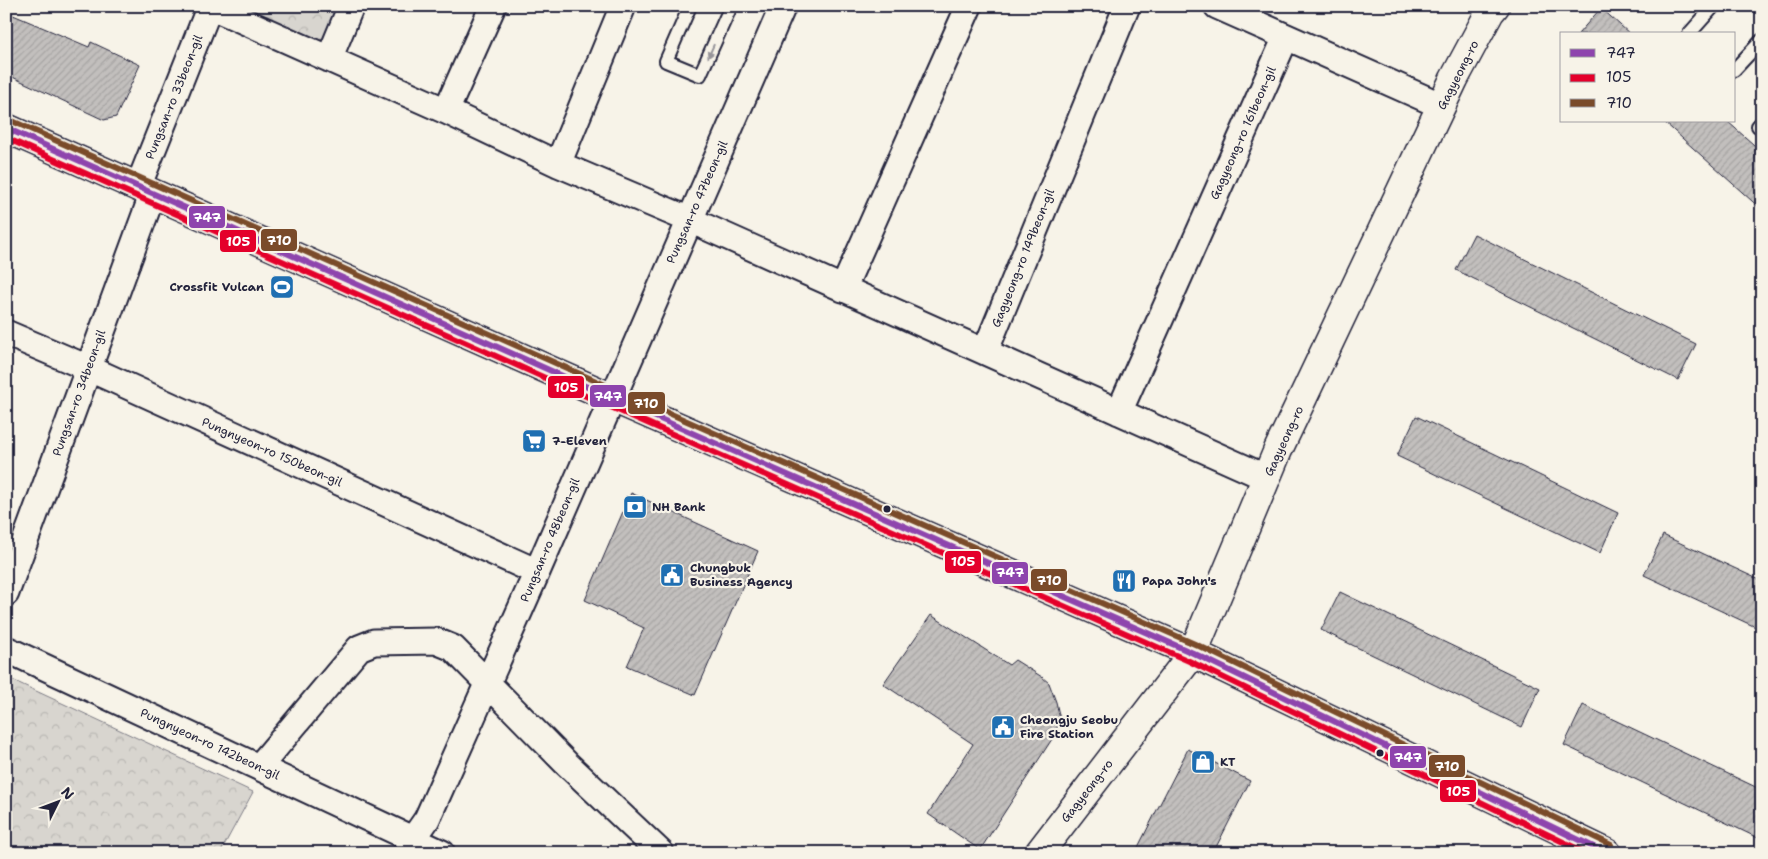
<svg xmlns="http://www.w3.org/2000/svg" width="1768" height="859" font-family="'Shantell Sans',sans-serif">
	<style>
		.park { fill: url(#park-crowns); stroke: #7d7c85 }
		.building { fill: url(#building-hatch); stroke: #22223b }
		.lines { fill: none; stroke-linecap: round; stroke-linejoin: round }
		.lane-casing { stroke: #22223b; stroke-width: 16 }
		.street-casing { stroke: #22223b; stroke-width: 29 }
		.secondary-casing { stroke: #22223b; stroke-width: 31 }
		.lane { stroke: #f7f3e8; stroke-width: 12 }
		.street { stroke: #f7f3e8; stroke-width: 25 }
		.secondary { stroke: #f7f3e8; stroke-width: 28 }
		.bus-1-casing { stroke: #f7f3e8; stroke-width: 10 }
		.bus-2-casing { stroke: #f7f3e8; stroke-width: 10 }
		.bus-3-casing { stroke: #f7f3e8; stroke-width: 10 }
		.bus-1 { stroke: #8e44ad; stroke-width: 6 }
		.bus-2 { stroke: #e4002b; stroke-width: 6 }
		.bus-3 { stroke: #7a4b2a; stroke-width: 6 }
		.oneway { fill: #97959a }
		.bus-dot { fill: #22223b; stroke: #f7f3e8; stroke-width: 2 }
		.labels { text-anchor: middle; stroke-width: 4.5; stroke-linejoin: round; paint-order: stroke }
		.street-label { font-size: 12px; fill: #22223b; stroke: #f7f3e8 }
		.poi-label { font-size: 12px; font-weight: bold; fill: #22223b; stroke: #f7f3e8; text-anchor: start }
		.line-badge { stroke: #f7f3e8; stroke-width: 2 }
		.badge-label { font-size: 14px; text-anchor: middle; font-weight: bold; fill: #fff }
	</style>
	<defs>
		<pattern id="park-crowns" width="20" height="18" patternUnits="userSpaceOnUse" patternTransform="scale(1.25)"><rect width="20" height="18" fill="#d8d5cf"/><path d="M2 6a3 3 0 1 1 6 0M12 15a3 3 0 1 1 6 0" fill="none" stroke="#b9b7b3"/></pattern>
		<pattern id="building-hatch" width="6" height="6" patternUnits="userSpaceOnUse" patternTransform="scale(1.25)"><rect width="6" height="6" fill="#c2bfbd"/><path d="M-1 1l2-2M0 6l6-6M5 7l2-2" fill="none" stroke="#a6a4a3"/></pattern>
	</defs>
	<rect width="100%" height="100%" fill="#f7f3e8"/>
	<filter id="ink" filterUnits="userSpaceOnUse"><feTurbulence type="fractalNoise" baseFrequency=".02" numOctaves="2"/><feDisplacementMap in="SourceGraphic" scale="10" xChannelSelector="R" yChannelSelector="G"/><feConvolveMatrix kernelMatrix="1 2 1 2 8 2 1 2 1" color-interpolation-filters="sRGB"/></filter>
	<g filter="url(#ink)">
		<path class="park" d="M 235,6 L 339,6 L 322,44 Z
			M 6,677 L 253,792 L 220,853 L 6,853 Z"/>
		<path class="building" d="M 1601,8 L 1630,34 L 1578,34 Z
			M 6,12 L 89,47 L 91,42 L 140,65 L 116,117 L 104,120 L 6,74 Z
			M 1663,121 L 1727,121 L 1762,152 L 1762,210 Z
			M 1474,234 L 1696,344 L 1678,380 L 1456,270 Z
			M 1416,416 L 1618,513 L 1600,553 L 1397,456 Z
			M 631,493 L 758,551 L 695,695 L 627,666 L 644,628 L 585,600 Z
			M 1663,535 L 1762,581 L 1762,630 L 1644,575 Z
			M 1340,592 L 1540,688 L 1522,727 L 1321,630 Z
			M 931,615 L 1009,665 L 1015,660 L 1042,677 L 1049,683 L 1056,702 L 1060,719 L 1054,736 L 980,850 L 928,814 L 973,744 L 883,684 Z
			M 1583,705 L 1762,790 L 1762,840 L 1564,745 Z
			M 1188,749 L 1250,781 L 1213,853 L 1135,853 Z"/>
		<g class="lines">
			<defs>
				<path id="lane" d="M 690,6 L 666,61 L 700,75 L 731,6
					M 1689,34 L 1714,6
					M 1734,70 L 1762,40
					M 1758,126 L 1762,122"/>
				<path id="street" d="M 210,6 L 446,111 L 558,164 L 690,220 L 1267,478
					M 1217,6 L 1442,106
					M 329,59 L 351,6
					M 446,111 L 493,6
					M 558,164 L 623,6
					M 138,187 L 210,6
					M 843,289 L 969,6
					M 6,333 L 88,368 L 537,572
					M 985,352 L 1127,6
					M 1119,412 L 1286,37
					M 6,593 L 153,193
					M 6,649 L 442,853
					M 259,767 L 359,648 L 374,642 L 436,641 L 453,648 L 566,763 L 661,853
					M 407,853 L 413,839 L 427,819 L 537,572 L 783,6"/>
				<path id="secondary" d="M 6,128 L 567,378 L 1193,653 L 1607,853
					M 1039,853 L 1193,653 L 1278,450 L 1454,79 L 1490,12 L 1495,6"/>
			</defs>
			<use href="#lane" class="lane-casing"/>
			<use href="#street" class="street-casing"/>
			<use href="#secondary" class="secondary-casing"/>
			<use href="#lane" class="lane"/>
			<use href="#street" class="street"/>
			<use href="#secondary" class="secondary"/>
			<defs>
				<path id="bus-1" d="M 6,128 L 567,378 L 1193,653 L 1606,853"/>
				<path id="bus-2" d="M 6,138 L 563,386 L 1189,661 L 1586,853"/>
				<path id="bus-3" d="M 10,120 L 571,370 L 1197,645 L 1611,845"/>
			</defs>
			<use href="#bus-1" class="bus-1-casing"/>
			<use href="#bus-2" class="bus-2-casing"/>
			<use href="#bus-3" class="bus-3-casing"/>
			<use href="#bus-1" class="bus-1"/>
			<use href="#bus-2" class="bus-2"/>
			<use href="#bus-3" class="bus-3"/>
		</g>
		<defs><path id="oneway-solid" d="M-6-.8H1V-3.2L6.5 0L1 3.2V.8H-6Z" transform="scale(1.25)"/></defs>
		<use class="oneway" href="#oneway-solid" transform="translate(711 51) rotate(114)"/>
	</g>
	<defs>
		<symbol id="stadium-square" viewBox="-11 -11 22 22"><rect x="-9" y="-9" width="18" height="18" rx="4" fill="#1f6fb2" stroke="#f7f3e8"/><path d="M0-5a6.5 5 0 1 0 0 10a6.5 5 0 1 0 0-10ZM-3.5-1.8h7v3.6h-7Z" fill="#fff"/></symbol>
		<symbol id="supermarket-square" viewBox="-11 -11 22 22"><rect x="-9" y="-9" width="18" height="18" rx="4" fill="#1f6fb2" stroke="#f7f3e8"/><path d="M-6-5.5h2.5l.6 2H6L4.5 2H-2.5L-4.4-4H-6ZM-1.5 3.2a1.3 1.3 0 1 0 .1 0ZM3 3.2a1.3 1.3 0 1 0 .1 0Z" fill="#fff"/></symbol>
		<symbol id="bank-square" viewBox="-11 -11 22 22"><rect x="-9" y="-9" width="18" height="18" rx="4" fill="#1f6fb2" stroke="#f7f3e8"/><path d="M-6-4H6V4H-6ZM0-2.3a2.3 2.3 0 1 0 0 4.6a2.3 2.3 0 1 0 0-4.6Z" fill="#fff"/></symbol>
		<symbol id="civic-square" viewBox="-11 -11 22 22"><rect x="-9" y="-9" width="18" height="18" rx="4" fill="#1f6fb2" stroke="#f7f3e8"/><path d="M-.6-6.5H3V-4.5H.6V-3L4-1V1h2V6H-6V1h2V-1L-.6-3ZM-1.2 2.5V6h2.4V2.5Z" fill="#fff"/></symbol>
		<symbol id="restaurant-square" viewBox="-11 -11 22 22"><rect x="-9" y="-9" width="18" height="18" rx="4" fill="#1f6fb2" stroke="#f7f3e8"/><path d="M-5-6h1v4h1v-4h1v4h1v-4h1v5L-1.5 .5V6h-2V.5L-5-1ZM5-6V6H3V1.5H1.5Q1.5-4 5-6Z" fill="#fff"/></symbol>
		<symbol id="shop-square" viewBox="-11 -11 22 22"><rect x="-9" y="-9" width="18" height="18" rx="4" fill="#1f6fb2" stroke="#f7f3e8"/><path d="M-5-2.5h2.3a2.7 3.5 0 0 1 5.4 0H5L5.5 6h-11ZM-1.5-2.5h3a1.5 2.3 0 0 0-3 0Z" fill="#fff"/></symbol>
	</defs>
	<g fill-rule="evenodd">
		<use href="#stadium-square" x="268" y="273" width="28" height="28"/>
		<use href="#supermarket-square" x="520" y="427" width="28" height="28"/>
		<use href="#bank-square" x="621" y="493" width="28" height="28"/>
		<use href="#civic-square" x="658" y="561" width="28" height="28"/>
		<use href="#restaurant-square" x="1110" y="567" width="28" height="28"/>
		<use href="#civic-square" x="989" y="713" width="28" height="28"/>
		<use href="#shop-square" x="1189" y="748" width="28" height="28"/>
	</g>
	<g class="bus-dot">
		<circle cx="887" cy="509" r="4.5"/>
		<circle cx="1380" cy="753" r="4.5"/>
	</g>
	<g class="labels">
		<g class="street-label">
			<text transform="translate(1458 75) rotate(-63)" y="4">Gagyeong-ro</text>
			<text transform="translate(174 97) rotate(-68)" y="4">Pungsan-ro 33beon-gil</text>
			<text transform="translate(1243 133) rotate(-66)" y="4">Gagyeong-ro 161beon-gil</text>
			<text transform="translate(697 202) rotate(-66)" y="4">Pungsan-ro 47beon-gil</text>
			<text transform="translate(1023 258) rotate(-68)" y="4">Gagyeong-ro 149beon-gil</text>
			<text transform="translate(79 393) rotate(-70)" y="4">Pungsan-ro 34beon-gil</text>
			<text transform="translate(1284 441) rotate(-65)" y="4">Gagyeong-ro</text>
			<text transform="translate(272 452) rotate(24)" y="4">Pungnyeon-ro 150beon-gil</text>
			<text transform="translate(550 540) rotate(-67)" y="4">Pungsan-ro 48beon-gil</text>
			<text transform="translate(210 744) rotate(25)" y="4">Pungnyeon-ro 142beon-gil</text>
			<text transform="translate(1087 791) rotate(-52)" y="4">Gagyeong-ro</text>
		</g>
		<g class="poi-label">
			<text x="264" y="291" text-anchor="end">Crossfit Vulcan</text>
			<text x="552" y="445">7-Eleven</text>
			<text x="652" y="511">NH Bank</text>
			<text x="690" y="572">Chungbuk<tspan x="690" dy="14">Business Agency</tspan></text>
			<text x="1142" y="585">Papa John's</text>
			<text x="1020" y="724">Cheongju Seobu<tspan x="1020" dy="14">Fire Station</tspan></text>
			<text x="1220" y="766">KT</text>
		</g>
	</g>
	<g class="line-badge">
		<rect x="188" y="205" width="38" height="24" rx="5" fill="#8e44ad"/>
		<rect x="260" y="228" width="38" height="24" rx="5" fill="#7a4b2a"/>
		<rect x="219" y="229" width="38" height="24" rx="5" fill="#e4002b"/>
		<rect x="547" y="375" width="38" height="24" rx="5" fill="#e4002b"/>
		<rect x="589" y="384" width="38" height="24" rx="5" fill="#8e44ad"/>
		<rect x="627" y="391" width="39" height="24" rx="5" fill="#7a4b2a"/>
		<rect x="944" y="550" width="38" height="24" rx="5" fill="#e4002b"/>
		<rect x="991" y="561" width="38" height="24" rx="5" fill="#8e44ad"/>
		<rect x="1030" y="568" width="38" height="24" rx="5" fill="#7a4b2a"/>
		<rect x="1389" y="745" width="38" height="24" rx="5" fill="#8e44ad"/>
		<rect x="1428" y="754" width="38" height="24" rx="5" fill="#7a4b2a"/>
		<rect x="1439" y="779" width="38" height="24" rx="5" fill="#e4002b"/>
	</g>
	<g class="badge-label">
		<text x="207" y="222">747</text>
		<text x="279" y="245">710</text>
		<text x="238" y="246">105</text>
		<text x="566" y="392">105</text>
		<text x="608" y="401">747</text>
		<text x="646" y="408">710</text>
		<text x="963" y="566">105</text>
		<text x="1010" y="577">747</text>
		<text x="1049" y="585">710</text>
		<text x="1408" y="762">747</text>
		<text x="1447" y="771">710</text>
		<text x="1458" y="796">105</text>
	</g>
	<rect width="1768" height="859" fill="none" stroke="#f7f3e8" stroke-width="25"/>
	<rect x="12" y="12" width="1743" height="834" fill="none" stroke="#22223b" stroke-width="2" filter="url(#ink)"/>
	<rect x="1560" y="32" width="175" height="90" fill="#f7f3e8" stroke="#a29fa3"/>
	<rect x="1570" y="49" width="25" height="8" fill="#8e44ad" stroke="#a29fa3"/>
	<text x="1606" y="58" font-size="15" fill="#22223b">747</text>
	<rect x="1570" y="74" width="25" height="8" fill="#e4002b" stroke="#a29fa3"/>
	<text x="1606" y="82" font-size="15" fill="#22223b">105</text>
	<rect x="1570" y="99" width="25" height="8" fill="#7a4b2a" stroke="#a29fa3"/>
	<text x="1606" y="108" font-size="15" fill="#22223b">710</text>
	<g transform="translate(58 802) rotate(48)" stroke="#f7f3e8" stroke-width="4" paint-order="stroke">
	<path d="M0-4L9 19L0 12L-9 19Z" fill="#22223b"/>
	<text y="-8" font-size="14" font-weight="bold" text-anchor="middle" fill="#22223b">N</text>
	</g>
</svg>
